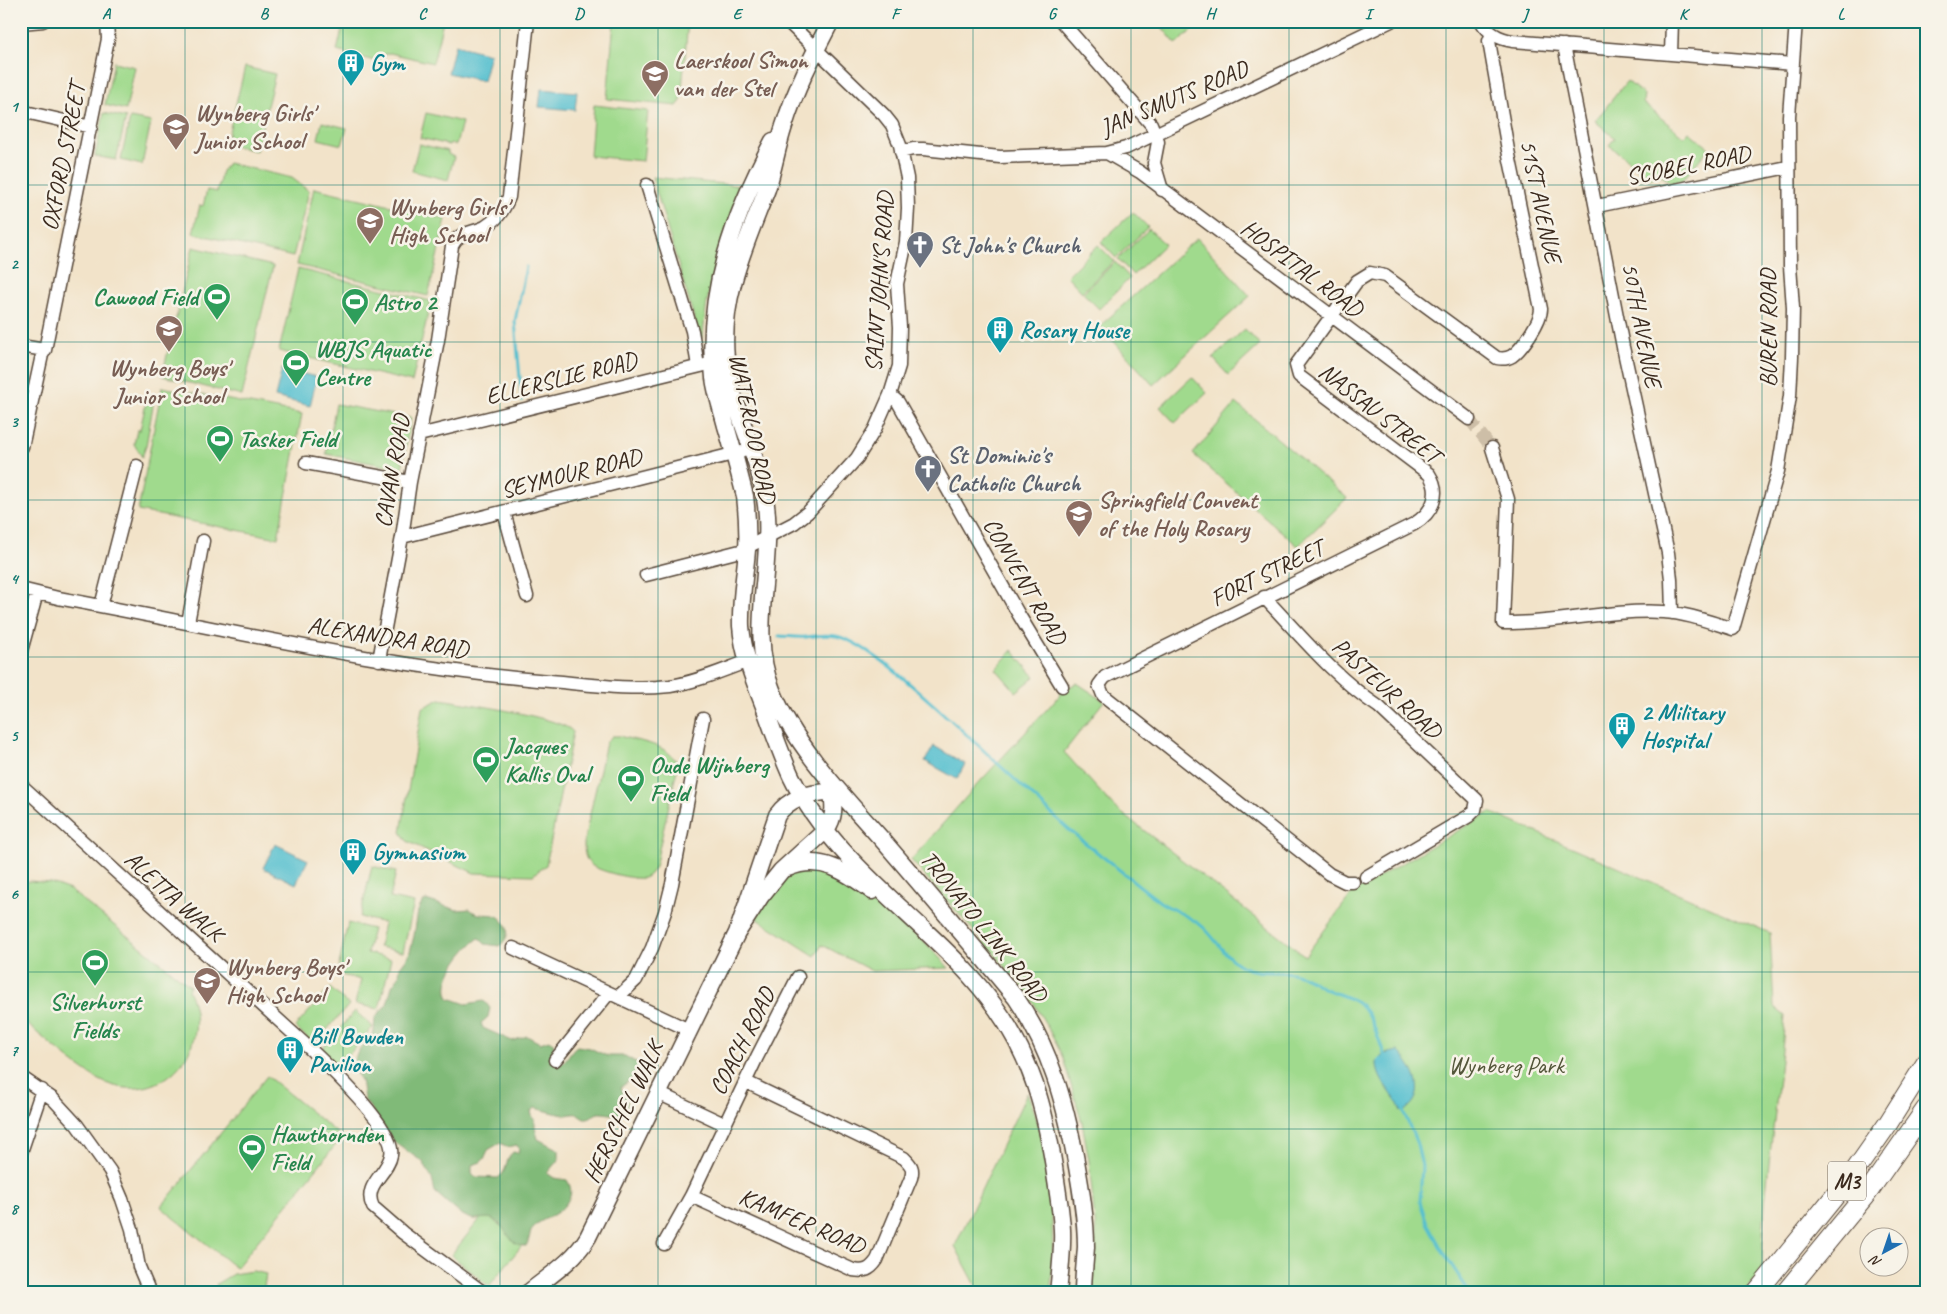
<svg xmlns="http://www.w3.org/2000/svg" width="1947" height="1314" font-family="Caveat,sans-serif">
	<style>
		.green { fill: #a0da8d; stroke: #6e8256 }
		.forest { fill: #80ba78; stroke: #5e724b; fill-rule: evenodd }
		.water { fill: #54bfcf; stroke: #487476 }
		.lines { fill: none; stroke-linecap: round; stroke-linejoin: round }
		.stream { stroke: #54bfcf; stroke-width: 3 }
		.minor-tunnel { stroke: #cdbea7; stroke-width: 12; stroke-dasharray: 12 6; stroke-linecap: butt }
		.minor-casing { stroke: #564638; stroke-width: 15 }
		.major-casing { stroke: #564638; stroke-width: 19 }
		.highway-casing { stroke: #564638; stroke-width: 21 }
		.minor { stroke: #fff; stroke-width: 12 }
		.major { stroke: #fff; stroke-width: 16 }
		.highway { stroke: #fff; stroke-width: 19 }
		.grid { fill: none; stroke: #0f766e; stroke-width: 1; stroke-opacity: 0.55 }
		.labels { text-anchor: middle; stroke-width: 5; stroke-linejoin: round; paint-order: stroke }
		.shield { fill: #f7f3e8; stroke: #73665b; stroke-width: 1 }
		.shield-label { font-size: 22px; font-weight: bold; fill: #3b2a1e }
		.education-label { font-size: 24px; font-weight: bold; fill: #785e54; stroke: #f7f3e8; text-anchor: start }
		.culture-label { font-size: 24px; font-weight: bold; fill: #0d838f; stroke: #f7f3e8; text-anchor: start }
		.street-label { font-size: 24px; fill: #3b2a1e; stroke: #f7f3e8 }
		.worship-label { font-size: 24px; font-weight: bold; fill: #5b616d; stroke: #f7f3e8; text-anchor: start }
		.leisure-label { font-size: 24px; font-weight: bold; fill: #27864d; stroke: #f7f3e8; text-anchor: start }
		.park-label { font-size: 24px; fill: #54563a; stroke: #f7f3e8 }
		.neatline { fill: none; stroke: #0f766e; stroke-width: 2 }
		.grid-label { font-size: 16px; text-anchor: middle; font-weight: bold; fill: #0f766e }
	</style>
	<rect width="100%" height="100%" fill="#f7f3e8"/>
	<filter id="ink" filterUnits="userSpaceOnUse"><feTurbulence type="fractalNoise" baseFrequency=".02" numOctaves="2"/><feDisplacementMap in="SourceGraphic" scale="10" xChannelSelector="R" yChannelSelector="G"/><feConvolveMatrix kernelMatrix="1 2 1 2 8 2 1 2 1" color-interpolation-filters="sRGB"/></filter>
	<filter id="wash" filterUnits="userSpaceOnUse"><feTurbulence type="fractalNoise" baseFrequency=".0096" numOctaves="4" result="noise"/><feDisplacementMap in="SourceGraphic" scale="20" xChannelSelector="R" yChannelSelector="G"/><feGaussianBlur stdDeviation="1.12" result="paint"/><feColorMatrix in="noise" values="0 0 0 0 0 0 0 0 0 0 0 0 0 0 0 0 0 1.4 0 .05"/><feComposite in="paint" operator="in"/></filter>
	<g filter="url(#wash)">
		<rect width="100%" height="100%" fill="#f2e3c9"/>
		<path class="green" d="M 344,21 L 443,21 L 433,63 L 390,53 L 385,54 L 382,63 L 337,51 Z
			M 614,21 L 688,21 L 681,101 L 677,106 L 607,99 Z
			M 1167,21 L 1203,21 L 1176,44 L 1161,26 Z
			M 114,62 L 135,67 L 126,110 L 105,105 Z
			M 245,67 L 275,74 L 256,151 L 226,144 Z
			M 1627,81 L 1644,95 L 1643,103 L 1684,137 L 1689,132 L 1709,148 L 1682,181 L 1671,183 L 1657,172 L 1651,179 L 1609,145 L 1615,138 L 1595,121 Z
			M 594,105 L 648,111 L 643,161 L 590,156 Z
			M 104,113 L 126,118 L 116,160 L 95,156 Z
			M 426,113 L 462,122 L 456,145 L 450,143 L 449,145 L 420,138 Z
			M 130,118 L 151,122 L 142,165 L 121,160 Z
			M 322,122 L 347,128 L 342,145 L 318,139 Z
			M 419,144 L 448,151 L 448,154 L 454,157 L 448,180 L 412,171 Z
			M 228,163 L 292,178 L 309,191 L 293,257 L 193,233 L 200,205 L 203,206 L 207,190 L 217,192 L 222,171 Z
			M 652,177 L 744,186 C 722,238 707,281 703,337 L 700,338 Z
			M 314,188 L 446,219 L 428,296 L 297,265 Z
			M 1133,212 L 1148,227 L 1116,258 L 1101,242 Z
			M 1149,229 L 1165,244 L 1133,275 L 1118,259 Z
			M 1197,238 L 1250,296 L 1153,385 L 1100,326 Z
			M 1098,245 L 1114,261 L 1082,292 L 1067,276 Z
			M 193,247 L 273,266 L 242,396 L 162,376 Z
			M 1115,262 L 1130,278 L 1099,309 L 1083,293 Z
			M 298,269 L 431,301 L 412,382 L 279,351 Z
			M 1245,329 L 1260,345 L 1228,375 L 1213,358 Z
			M 1192,377 L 1207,393 L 1175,423 L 1160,407 Z
			M 162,387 L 302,414 L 278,538 L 138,511 Z
			M 147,398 L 154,400 L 146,446 L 142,457 L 134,444 L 137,430 L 140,430 Z
			M 1236,403 L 1347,498 L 1298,546 L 1193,454 Z
			M 336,404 L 411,418 L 402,469 L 326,454 Z
			M 1012,650 L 1035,677 L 1016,692 L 996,669 Z
			M 1077,683 L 1104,701 L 1064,752 L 1114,807 L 1305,956 L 1353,892 L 1490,812 L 1770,933 L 1774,1007 L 1785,1016 C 1779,1099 1763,1182 1762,1265 L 1761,1271 L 1743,1293 L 1092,1293 L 1096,1232 L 1089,1161 L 1082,1122 L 1063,1058 L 1053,1037 L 1035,1005 L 1019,982 L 911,860 L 975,787 L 1060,695 L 1059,692 Z
			M 440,699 C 462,703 563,717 573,732 L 546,865 L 533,875 L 474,873 L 407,841 L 401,832 L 422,708 Z
			M 612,736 L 619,736 C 639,742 668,743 678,765 L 655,867 C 652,872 649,876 644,878 C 634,880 597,871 590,864 C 584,857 584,850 584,841 L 606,743 Z
			M 372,866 L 396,872 L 390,898 L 414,903 L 403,952 L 379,947 L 384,923 L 360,917 Z
			M 792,870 L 828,871 L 870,895 L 926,943 L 949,968 L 872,971 L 822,945 L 815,956 L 753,916 L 764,900 Z
			M 30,881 L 51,883 L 70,890 L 190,986 L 188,990 C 214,1042 170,1103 111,1085 C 86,1077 43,1037 21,1019 L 21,883 Z
			M 348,923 L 373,929 L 367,953 L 391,959 L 379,1009 L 355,1004 L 361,980 L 337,974 Z
			M 330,988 L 349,1005 L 314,1044 L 295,1027 Z
			M 355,1011 L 373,1027 L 339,1066 L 321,1050 Z
			M 267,1076 L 342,1137 L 236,1268 L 161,1207 Z
			M 1027,1093 C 1050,1140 1057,1241 1050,1293 L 980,1293 L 955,1246 Z
			M 485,1213 L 523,1244 L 489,1286 L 451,1255 Z
			M 253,1271 L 266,1274 L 263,1293 L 222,1293 L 216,1284 L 233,1274 Z"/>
		<path class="forest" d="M 426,900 L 457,910 L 470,909 C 478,918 488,912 497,916 C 510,923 511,938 499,946 L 485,944 L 479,938 C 464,949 439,980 449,998 L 466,1004 L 484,1001 L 490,1008 L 488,1017 L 481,1023 L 483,1028 L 512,1041 L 527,1036 L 540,1043 L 549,1040 L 553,1042 L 554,1046 L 550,1059 L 557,1065 C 567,1063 569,1051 577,1046 L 590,1048 L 607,1056 L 625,1056 L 637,1063 L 639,1067 L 636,1076 L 621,1087 C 622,1094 631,1100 626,1108 C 619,1119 608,1112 598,1113 C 594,1114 591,1118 587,1118 C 583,1119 581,1115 577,1114 C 573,1113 569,1115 565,1115 C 556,1114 544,1110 535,1108 L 531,1111 L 532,1116 L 535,1119 L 535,1128 L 538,1139 L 559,1150 L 559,1159 L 547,1173 L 554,1178 L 567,1180 C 572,1188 572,1195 567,1202 C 557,1218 540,1218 533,1228 C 529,1233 530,1240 526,1246 C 510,1247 506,1227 495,1220 C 488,1216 479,1220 472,1219 C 459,1216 445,1200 435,1192 L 432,1179 L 423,1162 L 395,1143 L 364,1099 L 361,1080 L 353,1069 L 354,1060 L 359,1050 L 374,1032 L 375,1018 L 387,1004 L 392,986 L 399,976 L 400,967 L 409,955 L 414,936 L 418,911 L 422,903 ZM 500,1143 L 508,1147 L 517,1145 L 519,1149 L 518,1153 L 513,1152 C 504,1161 509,1170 498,1178 L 475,1177 L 472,1174 L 472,1165 L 481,1162 L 484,1159 L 488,1150 Z"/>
		<path class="water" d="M 455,45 L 490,54 L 483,81 L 448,73 Z
			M 541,89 L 577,92 L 575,110 L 539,107 Z
			M 282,369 L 317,377 L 310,406 L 275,397 Z
			M 934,746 L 965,764 L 957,779 L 925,761 Z
			M 275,844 L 308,860 L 296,884 L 263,868 Z
			M 1398,1051 C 1412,1064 1426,1089 1411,1105 C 1407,1109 1406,1111 1401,1112 C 1396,1093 1376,1083 1377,1061 L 1384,1054 Z"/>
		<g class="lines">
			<path class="stream" d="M 522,401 L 515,321 L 526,267
				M 779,636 C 787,636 797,638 806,637 C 818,636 824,634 836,636 C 865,641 925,697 948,718
				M 951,720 L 1069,830 L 1160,902 C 1174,911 1190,916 1203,927 C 1217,940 1225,958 1243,967 C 1262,975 1274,970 1292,973 C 1303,974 1314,983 1323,988 C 1333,993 1350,997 1358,1003 C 1371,1012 1380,1043 1385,1057
				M 1402,1108 L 1417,1144 L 1422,1166 L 1420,1202 L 1427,1223 L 1447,1258 L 1470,1293"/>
		</g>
	</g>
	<g filter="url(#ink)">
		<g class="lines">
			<path class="minor-tunnel" d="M 1469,419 L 1492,448"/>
			<defs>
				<path id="minor" d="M 1061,21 L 1151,124 L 1158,142 L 1154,163 L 1162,190
					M 1481,21 C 1488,33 1499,39 1513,41 L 1793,64
					M 21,23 L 43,21
					M 1564,45 L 1623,347 L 1668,553 L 1671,579 L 1672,613
					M 1671,54 L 1672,21
					M 21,111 L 91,127
					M 901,152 L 913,149 L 923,149 L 1000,157 L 1107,153 L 1126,148 L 1391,21
					M 1107,153 L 1140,172 L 1469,419
					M 647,185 L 692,331 L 698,366
					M 1597,206 L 1788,167
					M 21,346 L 45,350
					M 890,395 L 898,402 L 1019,615 L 1062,686
					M 419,435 L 713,363
					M 22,447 L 42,355 L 45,350 L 108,39 L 107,21
					M 1492,448 L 1508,499 L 1503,623 C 1556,624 1609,609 1663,612 C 1686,613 1710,622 1733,629 L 1778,471 L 1790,396 L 1792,357 L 1793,308 L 1790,266 L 1789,116 L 1796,21
					M 306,463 L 410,482
					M 504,512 L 527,596
					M 402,537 L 741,452
					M 646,575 L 740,551 L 794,523 L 808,512 L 857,458 L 875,429 L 890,395 L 899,366 L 900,327 L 897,284 L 906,242 L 908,208 L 907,178 L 900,145 L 892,125 L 884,115 L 787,21
					M 21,589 L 58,598 C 217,627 376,666 538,680 C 581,683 626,691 670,686 C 697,682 723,670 749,661
					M 1264,597 C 1300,635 1335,678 1379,707 L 1477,800 L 1475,810 L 1469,816 L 1366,877
					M 101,606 L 137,466
					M 188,623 L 203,541
					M 21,651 L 37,593
					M 379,660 L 402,537 L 410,482 L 438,340 L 452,246 C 457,232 473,233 485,227 C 497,220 504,210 509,197 L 528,21
					M 21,785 L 308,1047 C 327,1065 397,1130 391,1155 C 388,1174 362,1185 373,1207 L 403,1233 L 484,1293
					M 1353,882 L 1345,882 L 1329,874 L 1103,695 L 1099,685 L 1105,677 L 1414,524 C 1432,513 1442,494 1429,474 L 1299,376 L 1296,365 L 1357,281 L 1370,273 L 1385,276 L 1497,358 C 1502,359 1507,359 1512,356 C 1522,349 1541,321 1541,309 L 1508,150 L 1489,41 L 1492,33
					M 513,948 L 689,1030
					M 618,997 L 636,980 L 652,948 L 665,912 L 672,884 L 703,719
					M 555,1060 L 609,993
					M 21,1077 L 53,1099 L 77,1125 L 110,1171 L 122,1199 L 132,1229 L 139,1267 L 150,1293
					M 658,1093 L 724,1124
					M 21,1152 L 42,1090
					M 691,1196 L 853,1270 C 865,1272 870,1270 877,1260 L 911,1178 C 914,1168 911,1165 904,1158 L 746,1082
					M 664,1244 L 691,1196 L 757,1057 L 798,977"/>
				<path id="major" d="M 831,21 C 813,55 795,90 784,126 C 777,147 774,168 767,189 C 746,244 720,297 726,358 C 731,412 764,461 767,516 C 771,573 749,635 772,690 C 795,747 845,798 885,843 C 929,894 973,946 1016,998 C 1050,1048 1065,1102 1076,1161 C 1081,1189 1086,1218 1086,1247 C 1085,1262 1083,1278 1083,1293
					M 773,141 C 734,215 705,293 714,378 C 716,394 722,410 726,426 C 733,449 739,473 745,496 C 747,514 748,532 747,550 C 745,575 740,601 741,626 C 743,654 755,683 765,709 C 773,731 781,754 791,776 C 820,836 872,881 920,926 C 947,951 974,977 996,1008 C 1031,1056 1045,1110 1054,1167 C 1057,1188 1061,1209 1062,1230 C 1063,1251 1060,1272 1058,1293
					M 788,868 C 821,854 846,872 872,891
					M 528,1293 C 549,1276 574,1261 588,1237 L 737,933 L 777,815 C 790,797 810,792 832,792 C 834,807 835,817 826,830 L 781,871 L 761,896 L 737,933"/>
				<path id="highway" d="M 1756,1293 L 1852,1175 L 1887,1125 L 1926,1063
					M 1785,1293 L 1868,1192 L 1926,1109"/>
			</defs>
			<use href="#minor" class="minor-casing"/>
			<use href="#major" class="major-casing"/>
			<use href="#highway" class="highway-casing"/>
			<use href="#minor" class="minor"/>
			<use href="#major" class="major"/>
			<use href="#highway" class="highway"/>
		</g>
	</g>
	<path class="grid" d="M 185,21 L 185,1293M 343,21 L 343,1293M 500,21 L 500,1293M 658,21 L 658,1293M 816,21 L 816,1293M 973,21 L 973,1293M 1131,21 L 1131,1293M 1289,21 L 1289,1293M 1446,21 L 1446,1293M 1604,21 L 1604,1293M 1762,21 L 1762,1293M 21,185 L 1926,185M 21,342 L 1926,342M 21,500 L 1926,500M 21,657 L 1926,657M 21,814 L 1926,814M 21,972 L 1926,972M 21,1129 L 1926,1129"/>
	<defs>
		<symbol id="building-pin" viewBox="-11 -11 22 30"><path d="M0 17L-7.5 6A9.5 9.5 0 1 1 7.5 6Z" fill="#0f9aa8" stroke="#f7f3e8"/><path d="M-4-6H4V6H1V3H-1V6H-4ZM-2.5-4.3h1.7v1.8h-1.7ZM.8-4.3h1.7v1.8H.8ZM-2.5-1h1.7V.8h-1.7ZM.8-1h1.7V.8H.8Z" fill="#fff"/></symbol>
		<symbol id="school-pin" viewBox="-11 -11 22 30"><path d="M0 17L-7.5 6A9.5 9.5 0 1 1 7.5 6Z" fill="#8d6e63" stroke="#f7f3e8"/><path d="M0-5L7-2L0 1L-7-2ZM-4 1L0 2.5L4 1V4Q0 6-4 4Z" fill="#fff"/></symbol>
		<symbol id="church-pin" viewBox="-11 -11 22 30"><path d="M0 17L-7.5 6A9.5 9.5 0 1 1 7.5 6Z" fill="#6b7280" stroke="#f7f3e8"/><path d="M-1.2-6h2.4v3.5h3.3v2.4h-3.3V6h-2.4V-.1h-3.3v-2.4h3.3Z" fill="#fff"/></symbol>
		<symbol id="stadium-pin" viewBox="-11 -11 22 30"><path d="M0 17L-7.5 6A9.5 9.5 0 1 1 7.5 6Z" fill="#2e9e5b" stroke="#f7f3e8"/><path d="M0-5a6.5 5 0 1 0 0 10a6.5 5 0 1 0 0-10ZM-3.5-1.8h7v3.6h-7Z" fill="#fff"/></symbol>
	</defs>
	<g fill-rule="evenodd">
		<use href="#building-pin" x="335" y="47" width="32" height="43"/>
		<use href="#school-pin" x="639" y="58" width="32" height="43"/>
		<use href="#school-pin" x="160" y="111" width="32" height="43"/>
		<use href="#school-pin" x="354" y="205" width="32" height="43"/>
		<use href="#church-pin" x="904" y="229" width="32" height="43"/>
		<use href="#stadium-pin" x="201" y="281" width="32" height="43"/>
		<use href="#stadium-pin" x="339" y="286" width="32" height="43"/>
		<use href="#school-pin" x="153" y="313" width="32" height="43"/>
		<use href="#building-pin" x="984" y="314" width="32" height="43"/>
		<use href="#stadium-pin" x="280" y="347" width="32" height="43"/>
		<use href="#stadium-pin" x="204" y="423" width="32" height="43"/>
		<use href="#church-pin" x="912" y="453" width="32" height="43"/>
		<use href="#school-pin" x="1063" y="498" width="32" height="43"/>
		<use href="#building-pin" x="1606" y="710" width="32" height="43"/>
		<use href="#stadium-pin" x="470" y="744" width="32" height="43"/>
		<use href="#stadium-pin" x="615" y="763" width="32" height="43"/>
		<use href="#building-pin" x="337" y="836" width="32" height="43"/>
		<use href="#stadium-pin" x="79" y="947" width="32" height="43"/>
		<use href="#school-pin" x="191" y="965" width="32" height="43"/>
		<use href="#building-pin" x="274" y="1034" width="32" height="43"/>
		<use href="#stadium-pin" x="236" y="1132" width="32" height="43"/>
	</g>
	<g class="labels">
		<rect class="shield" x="1828" y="1161.5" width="38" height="39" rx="4"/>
		<g class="shield-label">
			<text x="1847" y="1189">M3</text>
		</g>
		<g class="education-label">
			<text x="674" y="68">Laerskool Simon<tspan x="674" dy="28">van der Stel</tspan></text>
			<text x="195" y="121">Wynberg Girls'<tspan x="195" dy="28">Junior School</tspan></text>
			<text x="389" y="215">Wynberg Girls'<tspan x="389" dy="28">High School</tspan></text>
			<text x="169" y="376" text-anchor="middle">Wynberg Boys'<tspan x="169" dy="28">Junior School</tspan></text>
			<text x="1098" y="508">Springfield Convent<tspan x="1098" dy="28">of the Holy Rosary</tspan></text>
			<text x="226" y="975">Wynberg Boys'<tspan x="226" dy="28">High School</tspan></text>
		</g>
		<g class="culture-label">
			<text x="370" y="71">Gym</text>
			<text x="1019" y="338">Rosary House</text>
			<text x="1641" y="720">2 Military<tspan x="1641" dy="28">Hospital</tspan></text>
			<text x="372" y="860">Gymnasium</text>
			<text x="309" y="1044">Bill Bowden<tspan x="309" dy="28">Pavilion</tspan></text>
		</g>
		<g class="street-label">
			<text transform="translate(1174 98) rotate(-23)" y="8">JAN SMUTS ROAD</text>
			<text transform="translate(63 157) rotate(-79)" y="8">OXFORD STREET</text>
			<text transform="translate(1688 165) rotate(-11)" y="8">SCOBEL ROAD</text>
			<text transform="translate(1541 201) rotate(78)" y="8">51ST AVENUE</text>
			<text transform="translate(1302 268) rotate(37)" y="8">HOSPITAL ROAD</text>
			<text transform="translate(879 282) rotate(-86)" y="8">SAINT JOHN'S ROAD</text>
			<text transform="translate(1642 325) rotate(79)" y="8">50TH AVENUE</text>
			<text transform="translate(1768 328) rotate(-90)" y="8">BUREN ROAD</text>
			<text transform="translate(561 378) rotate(-14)" y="8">ELLERSLIE ROAD</text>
			<text transform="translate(1380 413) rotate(38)" y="8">NASSAU STREET</text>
			<text transform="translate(753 428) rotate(78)" y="8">WATERLOO ROAD</text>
			<text transform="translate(392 471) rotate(-80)" y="8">CAVAN ROAD</text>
			<text transform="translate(571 473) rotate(-14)" y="8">SEYMOUR ROAD</text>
			<text transform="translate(1267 573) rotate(-26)" y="8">FORT STREET</text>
			<text transform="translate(1025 581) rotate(60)" y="8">CONVENT ROAD</text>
			<text transform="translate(388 637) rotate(9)" y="8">ALEXANDRA ROAD</text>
			<text transform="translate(1387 688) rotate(42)" y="8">PASTEUR ROAD</text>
			<text transform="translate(174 896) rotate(42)" y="8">ALETTA WALK</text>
			<text transform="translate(984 926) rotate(51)" y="8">TROVATO LINK ROAD</text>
			<text transform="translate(742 1041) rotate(-63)" y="8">COACH ROAD</text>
			<text transform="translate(623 1112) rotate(-64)" y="8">HERSCHEL WALK</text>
			<text transform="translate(802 1221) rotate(23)" y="8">KAMFER ROAD</text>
		</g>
		<g class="worship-label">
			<text x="939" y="253">St John's Church</text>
			<text x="947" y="463">St Dominic's<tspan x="947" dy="28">Catholic Church</tspan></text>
		</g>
		<g class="leisure-label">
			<text x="198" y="305" text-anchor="end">Cawood Field</text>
			<text x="374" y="310">Astro 2</text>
			<text x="315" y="357">WBJS Aquatic<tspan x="315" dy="28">Centre</tspan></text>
			<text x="239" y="447">Tasker Field</text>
			<text x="505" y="754">Jacques<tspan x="505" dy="28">Kallis Oval</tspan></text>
			<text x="650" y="773">Oude Wijnberg<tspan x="650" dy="28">Field</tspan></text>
			<text x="95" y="1010" text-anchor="middle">Silverhurst<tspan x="95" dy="28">Fields</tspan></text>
			<text x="271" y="1142">Hawthornden<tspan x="271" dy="28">Field</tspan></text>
		</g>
		<g class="park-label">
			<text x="1506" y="1073">Wynberg Park</text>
		</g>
	</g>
	<rect width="1947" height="1314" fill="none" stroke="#f7f3e8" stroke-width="55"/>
	<g transform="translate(1884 1252) rotate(220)"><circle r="24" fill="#f7f3e8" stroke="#aca397"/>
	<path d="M0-4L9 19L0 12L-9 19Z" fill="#1f6fb2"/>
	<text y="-8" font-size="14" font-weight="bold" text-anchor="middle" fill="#3b2a1e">N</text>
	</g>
	<rect x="28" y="28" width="1892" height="1258" class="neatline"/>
	<g class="grid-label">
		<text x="106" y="19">A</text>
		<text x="264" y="19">B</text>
		<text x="422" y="19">C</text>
		<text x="579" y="19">D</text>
		<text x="737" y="19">E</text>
		<text x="895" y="19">F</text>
		<text x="1052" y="19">G</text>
		<text x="1210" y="19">H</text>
		<text x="1368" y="19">I</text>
		<text x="1525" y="19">J</text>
		<text x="1683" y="19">K</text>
		<text x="1841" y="19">L</text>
		<text x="14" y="112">1</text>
		<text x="14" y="269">2</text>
		<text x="14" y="427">3</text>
		<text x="14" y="584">4</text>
		<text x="14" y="741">5</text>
		<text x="14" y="899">6</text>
		<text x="14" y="1056">7</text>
		<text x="14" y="1214">8</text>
	</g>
</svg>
